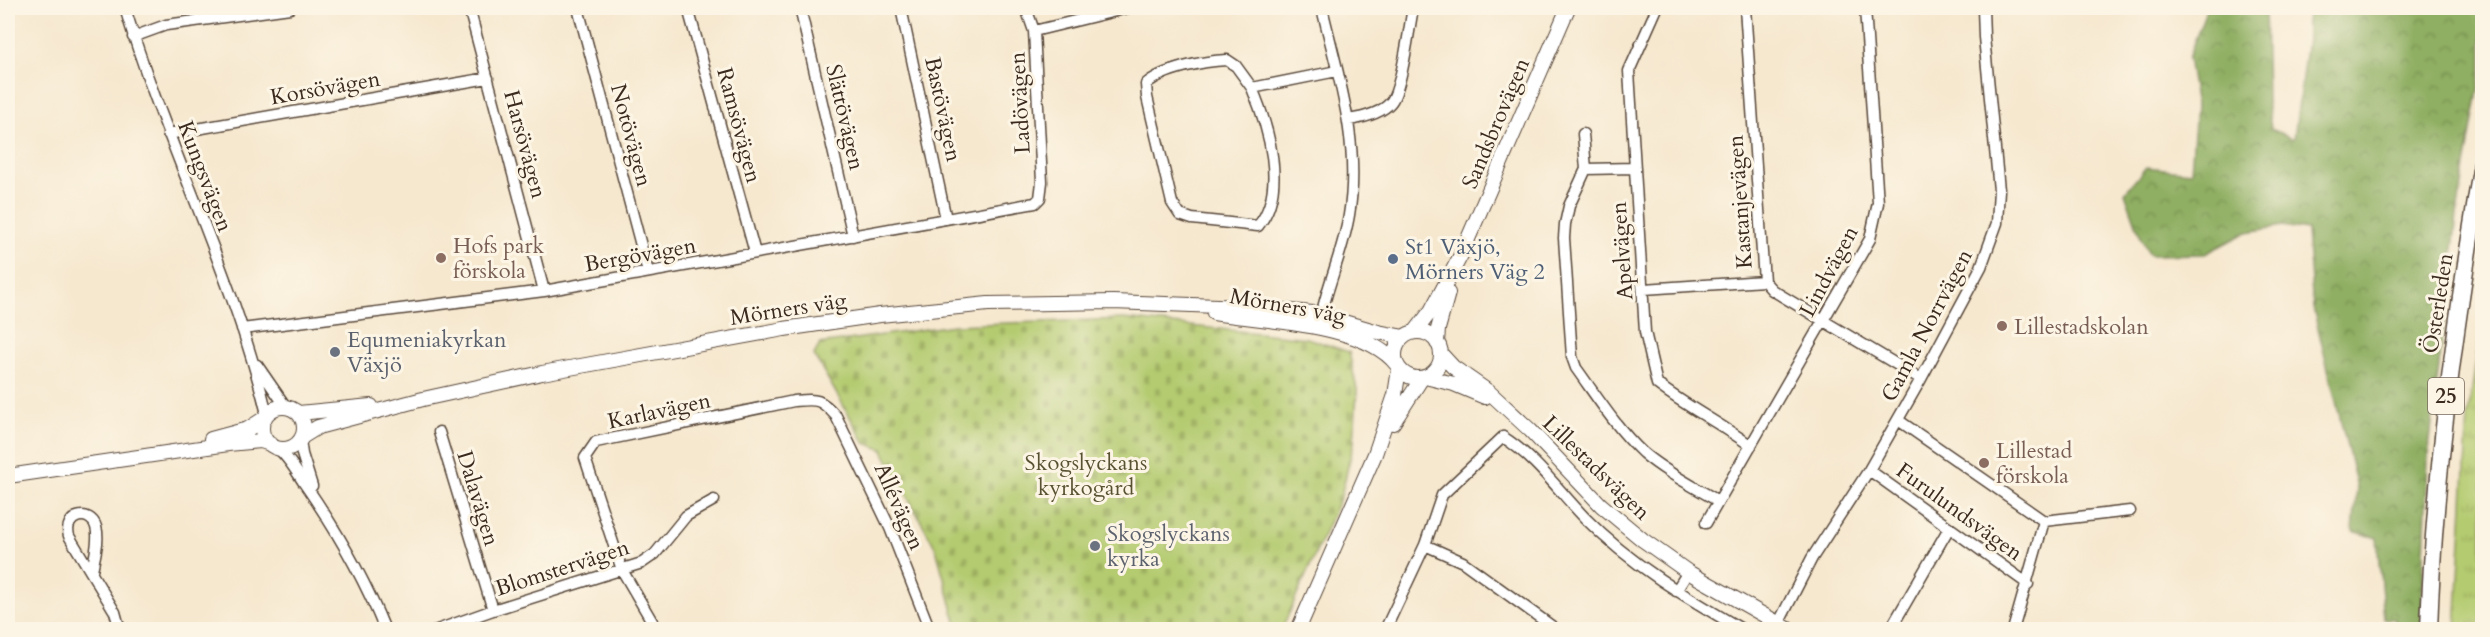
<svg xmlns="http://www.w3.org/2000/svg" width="2490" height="637" font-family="Cardo,serif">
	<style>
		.forest { fill: url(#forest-crowns); stroke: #656c40; stroke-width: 1.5 }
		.cemetery { fill: url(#cemetery-stones); stroke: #787a46; stroke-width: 1.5 }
		.park { fill: url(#park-tufts); stroke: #787a46; stroke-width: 1.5 }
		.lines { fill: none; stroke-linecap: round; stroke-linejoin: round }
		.minor-casing { stroke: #574639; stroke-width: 13 }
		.secondary-casing { stroke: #574639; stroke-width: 16 }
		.trunk-casing { stroke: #574639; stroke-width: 19 }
		.minor { stroke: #fff; stroke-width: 10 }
		.secondary { stroke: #fff; stroke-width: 14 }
		.trunk { stroke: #fff; stroke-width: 16 }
		.education-dot { fill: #8d6e63; stroke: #fcf5e5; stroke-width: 2 }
		.service-dot { fill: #5c6f8a; stroke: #fcf5e5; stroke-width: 2 }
		.worship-dot { fill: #6b7280; stroke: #fcf5e5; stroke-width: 2 }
		.labels { text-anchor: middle; stroke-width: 6; stroke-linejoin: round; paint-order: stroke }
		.shield { fill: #fcf5e5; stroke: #75675a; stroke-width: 1.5 }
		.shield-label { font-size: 21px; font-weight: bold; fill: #3b2a1e }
		.street-label { font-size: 22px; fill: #3b2a1e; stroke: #fcf5e5 }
		.education-label { font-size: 22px; fill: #785e54; stroke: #fcf5e5; text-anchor: start }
		.service-label { font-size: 22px; fill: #4e5e75; stroke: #fcf5e5; text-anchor: start }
		.worship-label { font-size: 22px; fill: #5b616d; stroke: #fcf5e5; text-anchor: start }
		.park-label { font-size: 22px; fill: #595232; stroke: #fcf5e5 }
	</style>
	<defs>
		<pattern id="forest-crowns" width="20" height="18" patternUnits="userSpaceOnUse" patternTransform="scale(1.5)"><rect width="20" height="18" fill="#8faf62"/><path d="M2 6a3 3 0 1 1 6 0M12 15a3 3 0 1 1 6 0" fill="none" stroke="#768f50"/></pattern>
		<pattern id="cemetery-stones" width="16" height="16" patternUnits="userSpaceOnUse" patternTransform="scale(1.5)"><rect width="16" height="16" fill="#b4cb6f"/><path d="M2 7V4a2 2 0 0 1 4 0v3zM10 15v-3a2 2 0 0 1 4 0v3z" fill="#9cae60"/></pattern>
		<pattern id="park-tufts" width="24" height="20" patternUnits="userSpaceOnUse" patternTransform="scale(1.5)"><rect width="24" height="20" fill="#b4cb6f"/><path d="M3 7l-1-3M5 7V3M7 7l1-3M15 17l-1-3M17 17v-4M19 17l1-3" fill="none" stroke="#9cae60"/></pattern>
	</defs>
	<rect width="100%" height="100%" fill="#fcf5e5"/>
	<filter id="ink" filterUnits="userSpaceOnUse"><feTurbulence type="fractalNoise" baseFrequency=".0167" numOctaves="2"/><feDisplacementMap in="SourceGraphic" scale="12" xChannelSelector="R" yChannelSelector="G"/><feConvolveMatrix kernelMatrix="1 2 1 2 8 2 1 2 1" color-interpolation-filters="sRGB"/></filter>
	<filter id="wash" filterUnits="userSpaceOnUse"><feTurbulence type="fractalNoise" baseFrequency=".008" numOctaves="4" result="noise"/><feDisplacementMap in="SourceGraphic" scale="24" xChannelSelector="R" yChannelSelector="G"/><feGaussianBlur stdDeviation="1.35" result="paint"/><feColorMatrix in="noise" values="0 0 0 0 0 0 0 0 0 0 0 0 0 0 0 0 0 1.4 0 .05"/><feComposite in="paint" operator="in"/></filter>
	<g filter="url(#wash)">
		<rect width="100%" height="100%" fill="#f6e8cf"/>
		<path class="forest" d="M 2207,8 L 2265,8 L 2267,101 L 2271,129 L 2294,139 L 2307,39 L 2307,8 L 2482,8 L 2482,68 L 2458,207 L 2428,457 L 2421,629 L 2395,629 L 2395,619 L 2384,619 L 2377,538 L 2353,531 L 2357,487 L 2313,308 L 2307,230 L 2283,226 L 2247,232 L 2205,254 L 2150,255 L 2141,238 L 2125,193 L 2146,167 L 2191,172 L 2196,106 L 2188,58 Z"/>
		<path class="cemetery" d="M 1123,319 L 1307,338 L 1349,352 L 1357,390 L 1354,442 L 1341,496 L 1282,629 L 958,629 L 936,549 L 882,449 L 865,443 L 814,355 L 820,344 L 954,325 Z"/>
		<path class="park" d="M 2482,322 L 2482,629 L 2456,629 L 2468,415 Z"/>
	</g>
	<g filter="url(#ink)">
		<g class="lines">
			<defs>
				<path id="minor" d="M 125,8 C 166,145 233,274 267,414
					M 469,8 L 544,291
					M 578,8 L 648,272
					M 688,8 L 755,253
					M 800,8 L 853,236
					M 901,8 L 946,219
					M 1657,8 L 1629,71 L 1645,332 L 1657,384 C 1687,407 1720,423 1751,446
					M 1745,8 L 1764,281 L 1772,290 L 1921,379
					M 1034,31 L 1128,8
					M 133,37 L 166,25 L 290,8
					M 1252,88 C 1268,126 1288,190 1258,226 L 1192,219 L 1180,215 L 1172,203 L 1147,97 L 1146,84 C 1163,69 1204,61 1227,60 L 1236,66 L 1252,88 L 1337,71
					M 1348,120 C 1362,118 1381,114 1391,102 C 1402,88 1409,28 1413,8
					M 168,134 L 488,78
					M 1583,134 L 1586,169
					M 1634,168 L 1586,169 L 1569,206 L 1565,224 L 1564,238 L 1572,357 L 1576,368 C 1597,397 1617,429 1643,453 C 1665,472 1693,486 1718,501
					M 1644,289 L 1764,281
					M 1320,321 C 1327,285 1343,252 1349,215 C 1361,144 1338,76 1322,8
					M 242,329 L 544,291 L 1035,203 L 1040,198 L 1042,182 L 1034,31 L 1026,8
					M 257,365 L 286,407
					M 1898,420 L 2044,521
					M 439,432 L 493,610
					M 300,440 L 302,454 L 312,486
					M 276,447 C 288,456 296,471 304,483 C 336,529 364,578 385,630
					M 1869,470 L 2028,584
					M 2044,521 L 2130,511
					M 1706,523 L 1870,239 L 1878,203 L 1865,8
					M 1425,545 L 1463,562 L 1557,630
					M 92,571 C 94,558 100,540 96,527 C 91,509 63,514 69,536 L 115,612 L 120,630
					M 1676,591 L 1688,572
					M 437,630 L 493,610 L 642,563 L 655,554 L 686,516 L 714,500
					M 657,630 L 622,570 L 585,458 L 596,442 L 794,401 C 817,399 820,398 836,416 L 890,528 L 930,630
					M 1385,630 L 1425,545 L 1442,495 L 1503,437 C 1536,458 1558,490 1585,518 C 1631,565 1686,597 1743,630
					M 1775,630 L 1812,558 L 1869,470 L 1921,379 L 1981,267 L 1997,223 L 1999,190 L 1984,37 L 1983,8
					M 1890,630 L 1949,528
					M 2013,630 L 2044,521"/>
				<path id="secondary" d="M 1214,313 C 1263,321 1366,323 1397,365
					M 1415,332 L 1431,311 L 1461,255 L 1568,8
					M1395 355a23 23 0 1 1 46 0a23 23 0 1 1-46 0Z
					M 1437,343 L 1438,329 L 1448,293
					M 1441,354 L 1453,367 L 1489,392 L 1530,430 L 1601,505 L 1643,540 L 1688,572 L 1790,630
					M 1425,377 L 1454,384 L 1485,397
					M262 428a21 21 0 1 1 42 0a21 21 0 1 1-42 0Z
					M 299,413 L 371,406
					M 1393,423 L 1422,378
					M 302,437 L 318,427 L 423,399 L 542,373 L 784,329 L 880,315 L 988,304 L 1113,302 L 1244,307 L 1313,313 L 1378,332 L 1404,337
					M 211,439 L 248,429 L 265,418
					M 8,476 L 228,444 L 261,441 L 270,444
					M 1298,630 L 1375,454 L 1395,395 L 1399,369"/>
				<path id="trunk" d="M 2429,630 C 2434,473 2456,319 2482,164"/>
			</defs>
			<use href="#minor" class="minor-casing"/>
			<use href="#secondary" class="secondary-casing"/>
			<use href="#trunk" class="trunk-casing"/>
			<use href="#minor" class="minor"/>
			<use href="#secondary" class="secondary"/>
			<use href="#trunk" class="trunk"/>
		</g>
	</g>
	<g class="education-dot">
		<circle cx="441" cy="258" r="6"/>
		<circle cx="2002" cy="326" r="6"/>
		<circle cx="1984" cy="463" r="6"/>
	</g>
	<circle class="service-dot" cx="1393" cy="259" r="6"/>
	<g class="worship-dot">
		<circle cx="335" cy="352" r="6"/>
		<circle cx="1095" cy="546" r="6"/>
	</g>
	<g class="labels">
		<rect class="shield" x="2428" y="378" width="36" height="36" rx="4.5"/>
		<g class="shield-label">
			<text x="2446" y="403">25</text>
		</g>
		<g class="street-label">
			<text transform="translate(325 87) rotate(-10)" y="8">Korsövägen</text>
			<text transform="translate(1019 103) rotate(-93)" y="8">Ladövägen</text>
			<text transform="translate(944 109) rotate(78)" y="8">Bastövägen</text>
			<text transform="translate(846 117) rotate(77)" y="8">Slättövägen</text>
			<text transform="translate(1495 123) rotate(-67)" y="8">Sandsbrovägen</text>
			<text transform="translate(740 125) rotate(75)" y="8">Ramsövägen</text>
			<text transform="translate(632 135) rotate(75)" y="8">Notövägen</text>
			<text transform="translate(526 144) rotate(75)" y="8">Harsövägen</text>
			<text transform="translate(206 176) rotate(69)" y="8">Kungsvägen</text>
			<text transform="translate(1739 202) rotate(-94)" y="8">Kastanjevägen</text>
			<text transform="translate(1621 251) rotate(-94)" y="8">Apelvägen</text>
			<text transform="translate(640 254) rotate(-10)" y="8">Bergövägen</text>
			<text transform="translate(1828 271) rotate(-62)" y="8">Lindvägen</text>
			<text transform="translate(2437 303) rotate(-81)" y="8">Österleden</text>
			<text transform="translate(1288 305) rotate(10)" y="8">Mörners väg</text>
			<text transform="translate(788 308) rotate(-9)" y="8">Mörners väg</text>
			<text transform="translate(1926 325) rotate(-62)" y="8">Gamla Norrvägen</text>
			<text transform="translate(659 410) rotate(-12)" y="8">Karlavägen</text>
			<text transform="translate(1597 467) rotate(44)" y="8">Lillestadsvägen</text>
			<text transform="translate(479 498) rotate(73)" y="8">Dalavägen</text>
			<text transform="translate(900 506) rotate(66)" y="8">Allévägen</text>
			<text transform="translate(1960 511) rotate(36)" y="8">Furulundsvägen</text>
			<text transform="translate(562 567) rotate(-18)" y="8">Blomstervägen</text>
		</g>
		<g class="education-label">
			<text x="453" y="253">Hofs park<tspan x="453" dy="25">förskola</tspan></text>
			<text x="2014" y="334">Lillestadskolan</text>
			<text x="1996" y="458">Lillestad<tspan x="1996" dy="25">förskola</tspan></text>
		</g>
		<g class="service-label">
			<text x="1405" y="254">St1 Växjö,<tspan x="1405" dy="25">Mörners Väg 2</tspan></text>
		</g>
		<g class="worship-label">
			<text x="347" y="347">Equmeniakyrkan<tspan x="347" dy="25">Växjö</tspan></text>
			<text x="1107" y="541">Skogslyckans<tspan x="1107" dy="25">kyrka</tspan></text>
		</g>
		<g class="park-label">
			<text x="1086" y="470">Skogslyckans<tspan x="1086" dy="25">kyrkogård</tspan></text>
		</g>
	</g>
	<rect width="2490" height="637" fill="none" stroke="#fcf5e5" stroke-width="30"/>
</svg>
